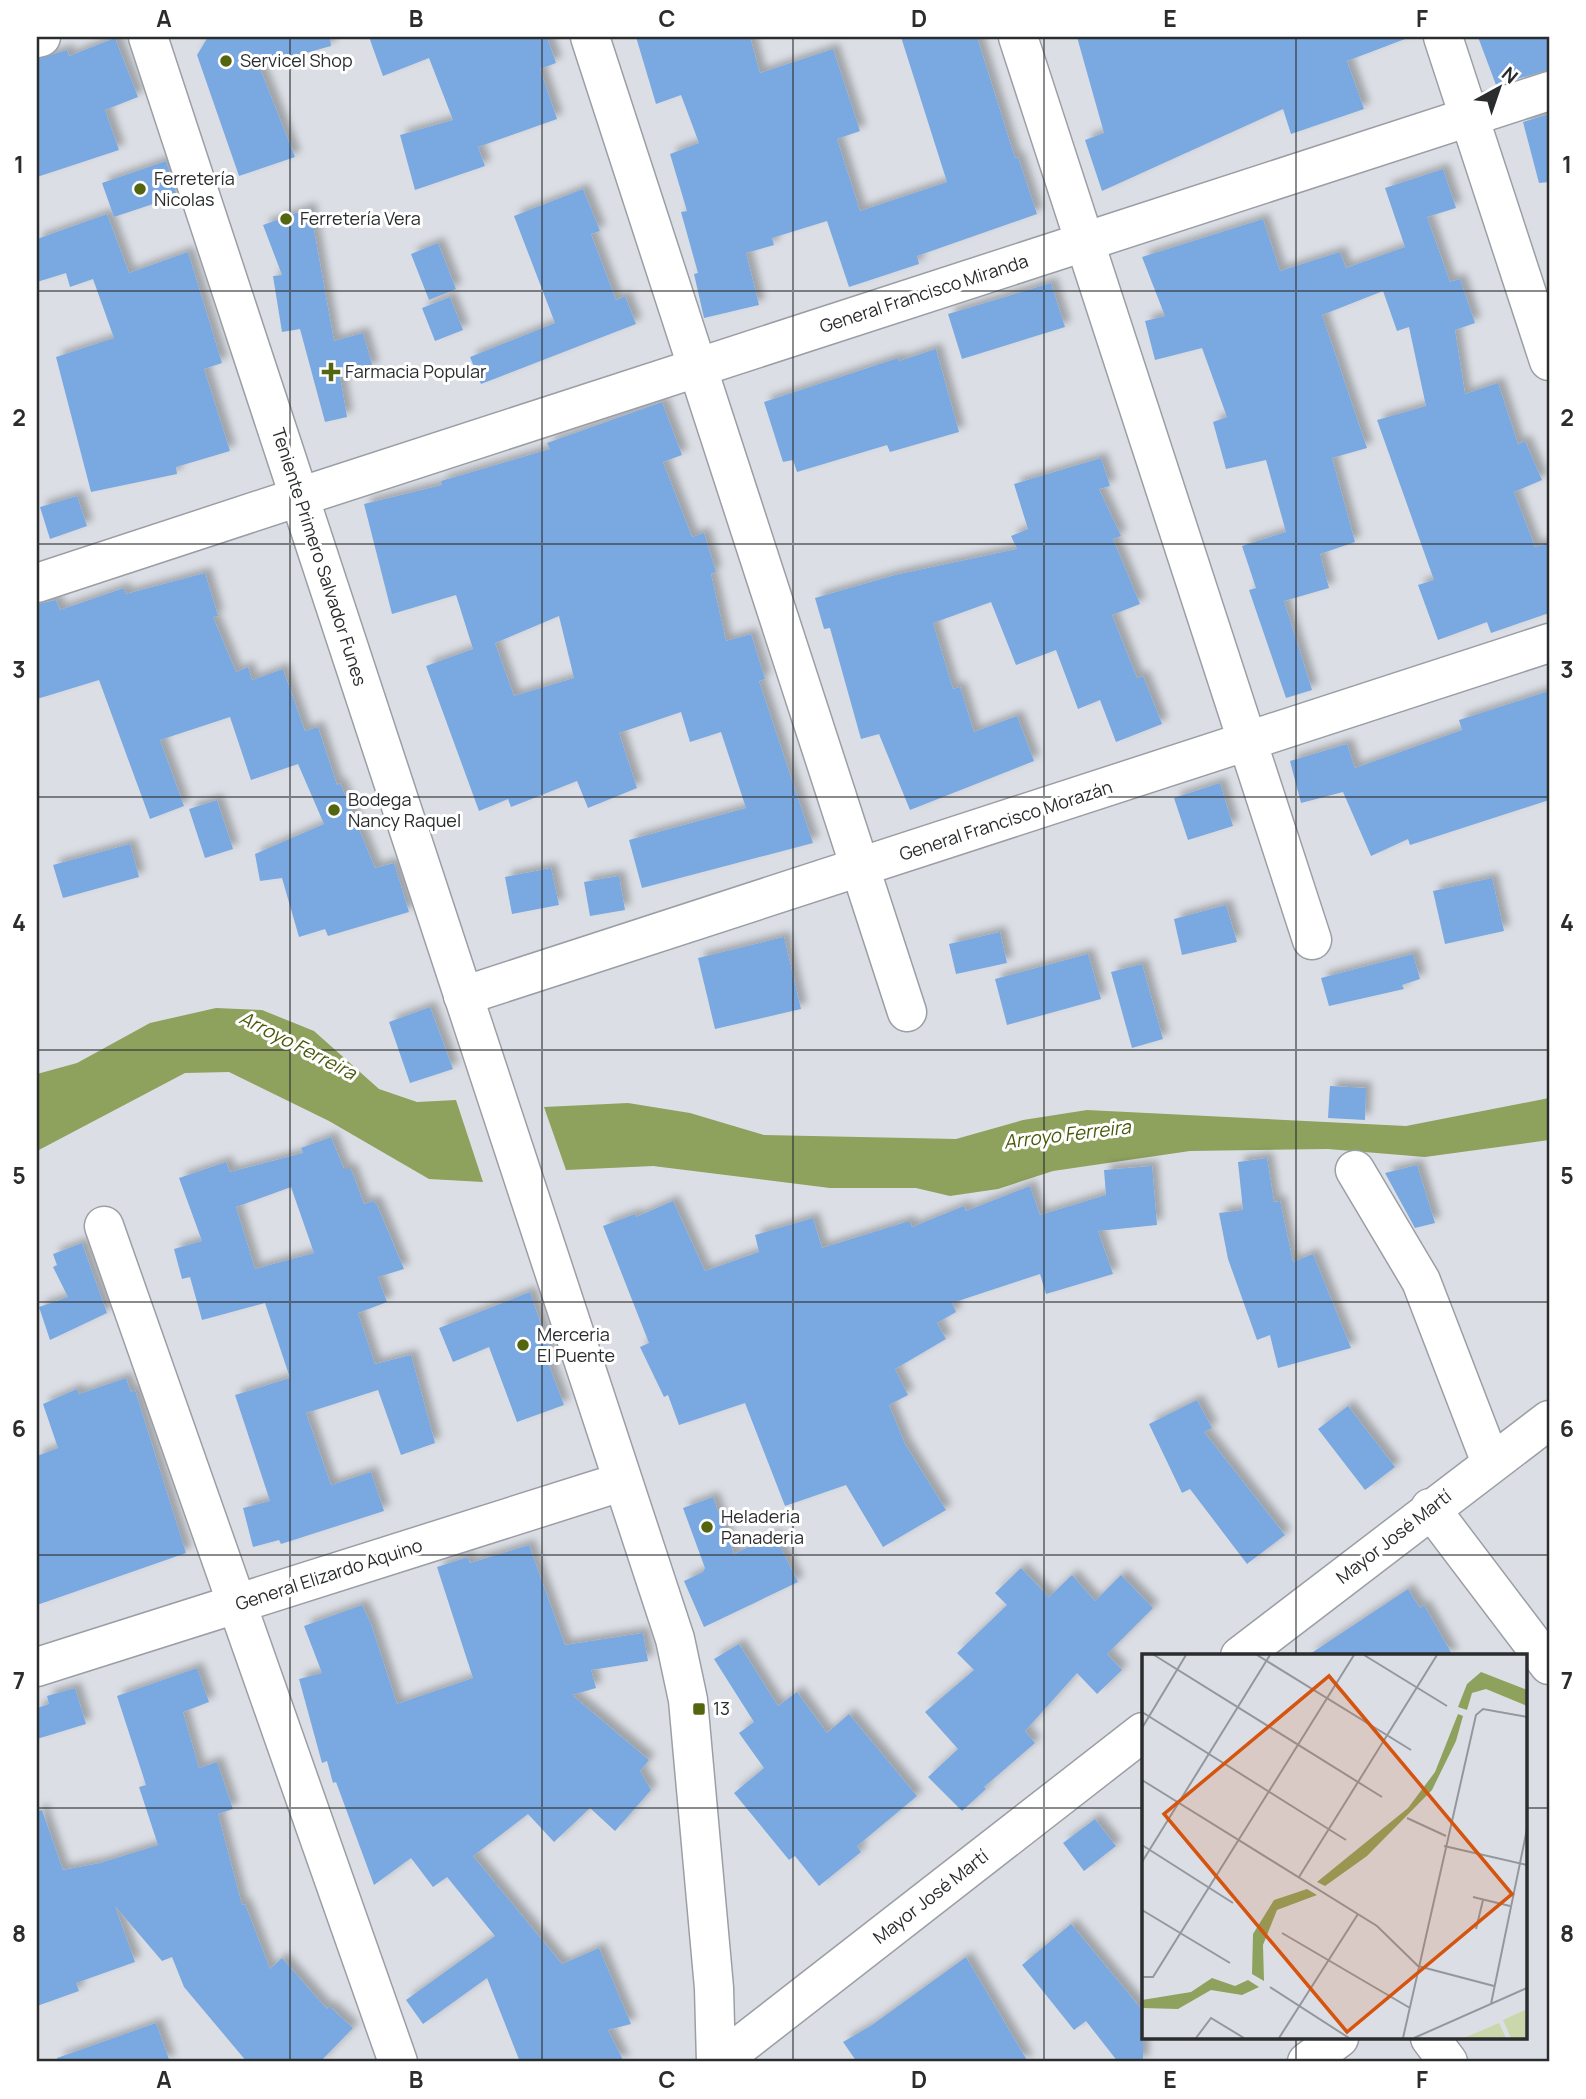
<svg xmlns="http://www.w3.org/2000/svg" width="1586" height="2099" font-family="Manrope,sans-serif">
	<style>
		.water { fill: #8ea15d }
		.building { fill: #7aa8e0; fill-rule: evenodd; filter: url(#shadow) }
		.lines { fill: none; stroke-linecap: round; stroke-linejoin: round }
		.street-casing { stroke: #9b9fa5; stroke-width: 41 }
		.secondary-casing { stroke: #9b9fa5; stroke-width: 41 }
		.street { stroke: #fff; stroke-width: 38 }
		.secondary { stroke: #fff; stroke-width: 38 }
		.grid { fill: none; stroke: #2a2c2e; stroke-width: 2; stroke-opacity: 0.55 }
		.poi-dot { fill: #53650f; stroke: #fff; stroke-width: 2.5 }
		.labels { text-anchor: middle; stroke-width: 6; stroke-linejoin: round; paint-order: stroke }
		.poi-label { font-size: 18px; fill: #2a2c2e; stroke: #fff; text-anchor: start }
		.street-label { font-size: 18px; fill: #2a2c2e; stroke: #fff }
		.water-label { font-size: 19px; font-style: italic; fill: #495a0a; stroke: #fff }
		.inset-road { fill: none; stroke: #94979c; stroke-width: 2 }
		.view { fill: #d5540f; fill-opacity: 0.15; stroke: #d5540f; stroke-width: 3.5 }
		.inset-edge { fill: none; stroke: #2a2c2e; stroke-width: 3.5 }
		.neatline { fill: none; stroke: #2a2c2e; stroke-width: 2.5 }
		.grid-label { font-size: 23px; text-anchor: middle; font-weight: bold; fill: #2a2c2e }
	</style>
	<defs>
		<filter id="shadow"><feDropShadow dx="6" dy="-6" stdDeviation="3.5" flood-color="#0004"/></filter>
	</defs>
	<rect width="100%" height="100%" fill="#dbdfe5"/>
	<path class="water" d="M 216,1008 L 262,1010 L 314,1031 L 379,1089 L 417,1102 L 456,1100 L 483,1182 L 429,1179 L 329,1121 L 229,1072 L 185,1073 L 37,1151 L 37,1074 L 77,1063 L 150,1023 Z
		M 1549,1098 L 1549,1140 L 1425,1157 L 1328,1149 L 1190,1151 L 1053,1171 L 998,1189 L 950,1196 L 916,1188 L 830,1188 L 653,1166 L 566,1170 L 544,1107 L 628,1103 L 690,1113 L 764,1135 L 956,1139 L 1023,1120 L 1087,1110 L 1406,1126 Z"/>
	<path class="building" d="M 208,37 L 330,37 L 331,46 L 259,66 L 295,157 L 239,176 L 197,55 Z
		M 369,37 L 547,37 L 556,63 L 540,69 L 557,119 L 478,147 L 485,166 L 415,190 L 400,135 L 453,120 L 429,58 L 383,76 Z
		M 636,37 L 750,37 L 760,73 L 833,49 L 860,131 L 837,139 L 860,211 L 947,182 L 901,37 L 977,37 L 1015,158 L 1018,157 L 1037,214 L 917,256 L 919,264 L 849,287 L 827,221 L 772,238 L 774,245 L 746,253 L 759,305 L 704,318 L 694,274 L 698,273 L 681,212 L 687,211 L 670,154 L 699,143 L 681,95 L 656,104 Z
		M 1077,37 L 1404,37 L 1405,39 L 1347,61 L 1364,109 L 1291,134 L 1283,109 L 1102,191 L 1085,140 L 1104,133 Z
		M 1478,37 L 1549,37 L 1549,70 L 1496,85 Z
		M 115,38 L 138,97 L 105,110 L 119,150 L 37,177 L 37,59 L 67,50 L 69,56 Z
		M 1549,114 L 1549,182 L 1539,183 L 1523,122 Z
		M 166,161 L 177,196 L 114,217 L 102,183 Z
		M 1443,169 L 1456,208 L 1427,217 L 1450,282 L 1460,279 L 1475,323 L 1455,330 L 1465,394 L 1498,383 L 1518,444 L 1525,441 L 1542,480 L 1514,492 L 1535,547 L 1549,543 L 1549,613 L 1491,633 L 1487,622 L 1438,640 L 1418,585 L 1434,580 L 1377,420 L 1426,406 L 1409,327 L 1397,331 L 1383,291 L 1322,315 L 1367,448 L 1332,458 L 1355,542 L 1320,554 L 1329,588 L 1284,601 L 1312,690 L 1286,698 L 1249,590 L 1256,588 L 1242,546 L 1286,532 L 1266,460 L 1226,469 L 1213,422 L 1227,417 L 1202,348 L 1155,360 L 1145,321 L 1165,316 L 1142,257 L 1263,219 L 1280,271 L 1340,252 L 1346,268 L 1405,247 L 1385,188 Z
		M 583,189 L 600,231 L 591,234 L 616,300 L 625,296 L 636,324 L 481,384 L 470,357 L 555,323 L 514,216 Z
		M 310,208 L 334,341 L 363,333 L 373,368 L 340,377 L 347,417 L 325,422 L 300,329 L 282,332 L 273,276 L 282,275 L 263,225 Z
		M 107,214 L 129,273 L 188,252 L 222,363 L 204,369 L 230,451 L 176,467 L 177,474 L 91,492 L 56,357 L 114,338 L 93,279 L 70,287 L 66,273 L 37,282 L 37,239 Z
		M 438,243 L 456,289 L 429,300 L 411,254 Z
		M 1051,283 L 1065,327 L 962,359 L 948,314 Z
		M 450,297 L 463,330 L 435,341 L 422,308 Z
		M 936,349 L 959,432 L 890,452 L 887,445 L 797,472 L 793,460 L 783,462 L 764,402 L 898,358 L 899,361 Z
		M 662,402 L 682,455 L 663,462 L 692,537 L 704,533 L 716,572 L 711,574 L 726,641 L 751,634 L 765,679 L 759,681 L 813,843 L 642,888 L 629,840 L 746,808 L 721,732 L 690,742 L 681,712 L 619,733 L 637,788 L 588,808 L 577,781 L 511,807 L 508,799 L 479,811 L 426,666 L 473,649 L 456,595 L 392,614 L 364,504 L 442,485 L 441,481 L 550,449 L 547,443 ZM 559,616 L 574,678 L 514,696 L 495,643 Z
		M 1101,458 L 1110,486 L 1099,489 L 1121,536 L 1113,539 L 1140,604 L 1112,615 L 1137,678 L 1143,676 L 1162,724 L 1116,742 L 1100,700 L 1078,709 L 1056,650 L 1016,665 L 991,602 L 933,623 L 953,689 L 960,687 L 974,732 L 1017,716 L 1034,761 L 910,810 L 879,734 L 861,739 L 830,628 L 824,629 L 815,598 L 895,575 L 1017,549 L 1011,536 L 1028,529 L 1014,484 Z
		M 77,496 L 87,526 L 50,539 L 40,507 Z
		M 205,573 L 218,616 L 213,617 L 236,672 L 248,667 L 252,680 L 283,669 L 305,731 L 318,727 L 337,785 L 340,783 L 375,868 L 394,863 L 409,912 L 328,936 L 325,929 L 299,937 L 282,878 L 260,881 L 255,854 L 324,824 L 298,764 L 251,780 L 230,717 L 160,740 L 184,806 L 150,819 L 99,680 L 37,699 L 37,604 L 56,600 L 60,610 L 124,588 L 126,594 Z
		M 1549,691 L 1549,800 L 1410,845 L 1408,839 L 1371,856 L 1343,792 L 1301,803 L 1290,761 L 1347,744 L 1355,768 L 1462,730 L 1459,720 Z
		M 1220,783 L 1233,826 L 1188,840 L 1174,798 Z
		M 217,800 L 233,849 L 205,858 L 189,809 Z
		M 130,844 L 139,877 L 63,898 L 53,865 Z
		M 551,868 L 559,905 L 512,914 L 505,877 Z
		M 619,876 L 625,910 L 590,916 L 584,882 Z
		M 1492,878 L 1504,931 L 1445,944 L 1433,891 Z
		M 1226,905 L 1237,942 L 1182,955 L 1174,919 Z
		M 1000,932 L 1007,963 L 956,974 L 949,944 Z
		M 784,937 L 801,1009 L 715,1029 L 698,958 Z
		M 1088,954 L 1101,999 L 1007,1025 L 995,979 Z
		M 1413,954 L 1420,979 L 1402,985 L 1404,989 L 1329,1006 L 1321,978 Z
		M 1142,964 L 1163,1039 L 1132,1048 L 1111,972 Z
		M 430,1007 L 453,1069 L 410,1083 L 389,1022 Z
		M 1330,1086 L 1366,1088 L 1365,1120 L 1328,1118 Z
		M 331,1137 L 344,1169 L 351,1169 L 364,1204 L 373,1201 L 377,1205 L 404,1269 L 378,1277 L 387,1302 L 358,1313 L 375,1364 L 411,1355 L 435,1443 L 401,1455 L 378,1390 L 306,1413 L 331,1485 L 371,1472 L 384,1511 L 281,1544 L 279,1540 L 253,1547 L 243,1508 L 270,1501 L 235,1395 L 290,1378 L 265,1303 L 202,1320 L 190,1277 L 182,1279 L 174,1249 L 202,1241 L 179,1178 L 226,1162 L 230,1172 L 303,1153 L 301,1148 ZM 291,1187 L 314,1253 L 255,1269 L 236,1207 Z
		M 1267,1158 L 1274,1202 L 1280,1201 L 1293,1262 L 1313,1254 L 1351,1348 L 1278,1368 L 1270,1335 L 1257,1340 L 1228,1259 L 1219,1213 L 1243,1210 L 1238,1162 Z
		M 1417,1165 L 1435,1223 L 1415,1228 L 1385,1173 Z
		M 1152,1166 L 1157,1225 L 1098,1231 L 1113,1274 L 1046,1294 L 1040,1274 L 952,1303 L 956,1312 L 937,1323 L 946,1339 L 895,1369 L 908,1395 L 889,1405 L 905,1444 L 946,1510 L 883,1547 L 846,1485 L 785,1506 L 745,1403 L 679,1425 L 668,1395 L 664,1397 L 640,1347 L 649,1343 L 603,1226 L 635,1214 L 636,1217 L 673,1201 L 705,1271 L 759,1252 L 755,1235 L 813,1218 L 822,1248 L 906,1222 L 910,1222 L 912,1227 L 964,1206 L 966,1211 L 1030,1186 L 1040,1215 L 1106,1195 L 1104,1170 Z
		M 82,1243 L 107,1313 L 50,1340 L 39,1307 L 68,1297 L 53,1267 L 57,1265 L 53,1254 Z
		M 530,1292 L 554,1363 L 549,1365 L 564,1405 L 517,1422 L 489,1347 L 453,1362 L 439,1328 Z
		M 126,1378 L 131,1392 L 135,1390 L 186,1553 L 37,1605 L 37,1456 L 58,1448 L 43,1404 L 77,1389 L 79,1394 Z
		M 1197,1400 L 1212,1428 L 1204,1432 L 1285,1535 L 1247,1564 L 1190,1489 L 1182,1493 L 1149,1424 Z
		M 1348,1406 L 1395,1467 L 1365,1490 L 1318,1429 Z
		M 713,1497 L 734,1554 L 774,1534 L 798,1582 L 704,1627 L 684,1581 L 703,1572 L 705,1568 L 683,1508 Z
		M 529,1545 L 565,1645 L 643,1633 L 648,1661 L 591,1670 L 596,1688 L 572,1695 L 649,1760 L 640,1771 L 651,1790 L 615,1831 L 590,1808 L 554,1842 L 528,1814 L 473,1856 L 562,1964 L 599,1948 L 631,2024 L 608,2030 L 624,2062 L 520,2062 L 487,1978 L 423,2024 L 406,2000 L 495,1936 L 447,1877 L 433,1887 L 411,1858 L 374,1885 L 336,1782 L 333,1783 L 327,1761 L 322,1763 L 299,1679 L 322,1673 L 304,1626 L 362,1605 L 371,1624 L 397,1704 L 473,1678 L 437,1567 L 468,1557 L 470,1563 Z
		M 1021,1568 L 1049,1597 L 1072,1575 L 1095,1601 L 1121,1575 L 1153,1608 L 1107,1654 L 1122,1670 L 1097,1694 L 1077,1673 L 1025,1731 L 1035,1743 L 984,1787 L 986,1789 L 962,1811 L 928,1777 L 958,1749 L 925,1712 L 974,1670 L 957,1653 L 1007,1605 L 995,1593 Z
		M 1408,1589 L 1420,1608 L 1424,1605 L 1453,1656 L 1307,1656 Z
		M 739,1644 L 778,1706 L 797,1692 L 827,1733 L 849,1714 L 917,1796 L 857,1846 L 861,1852 L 819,1886 L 795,1856 L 789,1860 L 734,1793 L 764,1768 L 739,1733 L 754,1722 L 714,1659 Z
		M 197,1668 L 209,1702 L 183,1712 L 199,1768 L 217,1762 L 233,1809 L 218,1814 L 242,1905 L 245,1904 L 270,1969 L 282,1958 L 327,2009 L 329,2006 L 353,2028 L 320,2062 L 247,2062 L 184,1987 L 172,1957 L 162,1961 L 115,1906 L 135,1962 L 76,1983 L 79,1991 L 37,2006 L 37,1811 L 42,1810 L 63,1870 L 100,1863 L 158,1845 L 139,1787 L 146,1785 L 117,1696 Z
		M 75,1688 L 86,1724 L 37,1739 L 37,1708 L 49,1704 L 47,1696 Z
		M 1095,1819 L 1116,1846 L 1084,1871 L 1063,1843 Z
		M 1071,1924 L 1143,2011 L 1143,2062 L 1118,2062 L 1086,2021 L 1074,2030 L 1022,1965 Z
		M 966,1957 L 1028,2062 L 857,2062 L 843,2042 L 872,2025 Z
		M 156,2023 L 170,2062 L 58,2062 L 57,2058 Z"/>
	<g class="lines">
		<defs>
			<path id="street" d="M 590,37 L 907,1012
				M 1018,37 L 1312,940
				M 1443,37 L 1549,361
				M 37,38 L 41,37
				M 37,583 L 299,497
				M 463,996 L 1549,643
				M 1355,1170 L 1421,1281 L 1491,1463
				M 104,1226 L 398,2062
				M 1430,1508 L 1549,1665
				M 1240,1656 L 1549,1420
				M 37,1667 L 621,1482
				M 1430,2038 L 1448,2062
				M 719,2062 L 1143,1732
				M 1307,2062 L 1339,2038"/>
			<path id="secondary" d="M 148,37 L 675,1639 L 688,1700 L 714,1988 L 716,2062
				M 299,497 L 1549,91"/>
		</defs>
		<use href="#street" class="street-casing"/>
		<use href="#secondary" class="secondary-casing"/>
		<use href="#street" class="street"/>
		<use href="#secondary" class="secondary"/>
	</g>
	<path class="grid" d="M 290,37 L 290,2062M 542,37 L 542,2062M 793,37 L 793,2062M 1044,37 L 1044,2062M 1296,37 L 1296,1656M 37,291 L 1549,291M 37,544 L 1549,544M 37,797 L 1549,797M 37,1050 L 1549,1050M 37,1302 L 1549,1302M 37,1555 L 1549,1555M 37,1808 L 1143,1808M 1525,1808 L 1549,1808M 1296,2038 L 1296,2062"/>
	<g class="poi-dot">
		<circle cx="226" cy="61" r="7"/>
		<circle cx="140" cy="189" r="7"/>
		<circle cx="286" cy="219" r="7"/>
		<path d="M327.5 361.5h7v7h7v7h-7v7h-7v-7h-7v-7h7z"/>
		<circle cx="334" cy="810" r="7"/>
		<circle cx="523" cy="1345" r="7"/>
		<circle cx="707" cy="1527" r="7"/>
		<rect x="692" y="1702" width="14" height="14" rx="3.5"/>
	</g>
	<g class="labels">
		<g class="poi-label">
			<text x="240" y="67">Servicel Shop</text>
			<text x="154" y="185">Ferretería<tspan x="154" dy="21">Nicolas</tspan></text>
			<text x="300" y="225">Ferretería Vera</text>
			<text x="345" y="378">Farmacia Popular</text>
			<text x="348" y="806">Bodega<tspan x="348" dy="21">Nancy Raquel</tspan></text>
			<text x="537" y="1341">Merceria<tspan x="537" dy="21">El Puente</tspan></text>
			<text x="721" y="1523">Heladeria<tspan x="721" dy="21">Panaderia</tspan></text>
			<text x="713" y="1715">13</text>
		</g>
		<g class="street-label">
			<text transform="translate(924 294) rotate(-18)" y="6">General Francisco Miranda</text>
			<text transform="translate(319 557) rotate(72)" y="6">Teniente Primero Salvador Funes</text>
			<text transform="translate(1006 821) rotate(-18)" y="6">General Francisco Morazán</text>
			<text transform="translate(1394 1537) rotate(-38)" y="6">Mayor José Martí</text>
			<text transform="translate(329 1575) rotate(-18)" y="6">General Elizardo Aquino</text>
			<text transform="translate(931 1897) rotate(-38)" y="6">Mayor José Martí</text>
		</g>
		<g class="water-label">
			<text transform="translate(298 1045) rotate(27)" y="7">Arroyo Ferreira</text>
			<text transform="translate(1067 1134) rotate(-7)" y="7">Arroyo Ferreira</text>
		</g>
	</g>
	<g transform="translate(1142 1654)">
		<rect width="385" height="385" fill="#dbdfe5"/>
		<path d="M 383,356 L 385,384 L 369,384 L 361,366 ZM 357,369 L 364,384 L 322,384 Z" fill="#c9d7aa"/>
		<path d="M 339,18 L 385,36 L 385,52 L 344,35 L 330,39 L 325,56 L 316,53 L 325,30 ZM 316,60 L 321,62 L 314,87 L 290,136 L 225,202 L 183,232 L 175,228 L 266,154 L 293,118 ZM 165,235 L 175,241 L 135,256 L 121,291 L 122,327 L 110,320 L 111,280 L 132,246 ZM 70,324 L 93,332 L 106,326 L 117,333 L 100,341 L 69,336 L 36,355 L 0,354 L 0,346 L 49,338 Z" fill="#8ea15d"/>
		<path class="inset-road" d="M 12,1 L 240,143M 115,1 L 269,96M 222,1 L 305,52M 0,58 L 204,186M 0,74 L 44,1M 0,126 L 235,272 L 276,312 L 352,332M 265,164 L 304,182M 0,191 L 91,249M 302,192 L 385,211M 0,208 L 128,1M 157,223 L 295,1M 331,243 L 368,252M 0,256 L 88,309M 334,275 L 341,246M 140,279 L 268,354M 0,323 L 11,323 L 212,1M 128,333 L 207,384M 349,350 L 385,175M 54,384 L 69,364 L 102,384M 137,384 L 216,260M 261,384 L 334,61 L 341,55 L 385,63M 272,384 L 385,334"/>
		<path class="view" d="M 187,22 L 370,240 L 205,378 L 22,160 Z"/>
		<rect width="385" height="385" class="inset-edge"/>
	</g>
	<rect width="1586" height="2099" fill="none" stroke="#ffffff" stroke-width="77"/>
	<g transform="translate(1499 88) rotate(40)" stroke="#ffffff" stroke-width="5" paint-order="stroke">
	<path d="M0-5L12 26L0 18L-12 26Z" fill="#2a2c2e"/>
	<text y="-10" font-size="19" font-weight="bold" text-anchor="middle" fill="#2a2c2e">N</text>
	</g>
	<rect x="38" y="38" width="1510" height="2022" class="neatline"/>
	<g class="grid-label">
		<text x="164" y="27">A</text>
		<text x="416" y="27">B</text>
		<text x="667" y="27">C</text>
		<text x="919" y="27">D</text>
		<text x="1170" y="27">E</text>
		<text x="1422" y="27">F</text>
		<text x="19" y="173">1</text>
		<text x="1567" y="173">1</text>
		<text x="19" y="426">2</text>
		<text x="1567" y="426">2</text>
		<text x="19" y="678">3</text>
		<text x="1567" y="678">3</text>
		<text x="19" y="931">4</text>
		<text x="1567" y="931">4</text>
		<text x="19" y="1184">5</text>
		<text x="1567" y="1184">5</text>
		<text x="19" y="1437">6</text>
		<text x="1567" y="1437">6</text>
		<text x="19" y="1689">7</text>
		<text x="1567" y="1689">7</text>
		<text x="19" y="1942">8</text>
		<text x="1567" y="1942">8</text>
		<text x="164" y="2088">A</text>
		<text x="416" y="2088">B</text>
		<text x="667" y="2088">C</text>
		<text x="919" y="2088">D</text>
		<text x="1170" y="2088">E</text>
		<text x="1422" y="2088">F</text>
	</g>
</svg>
